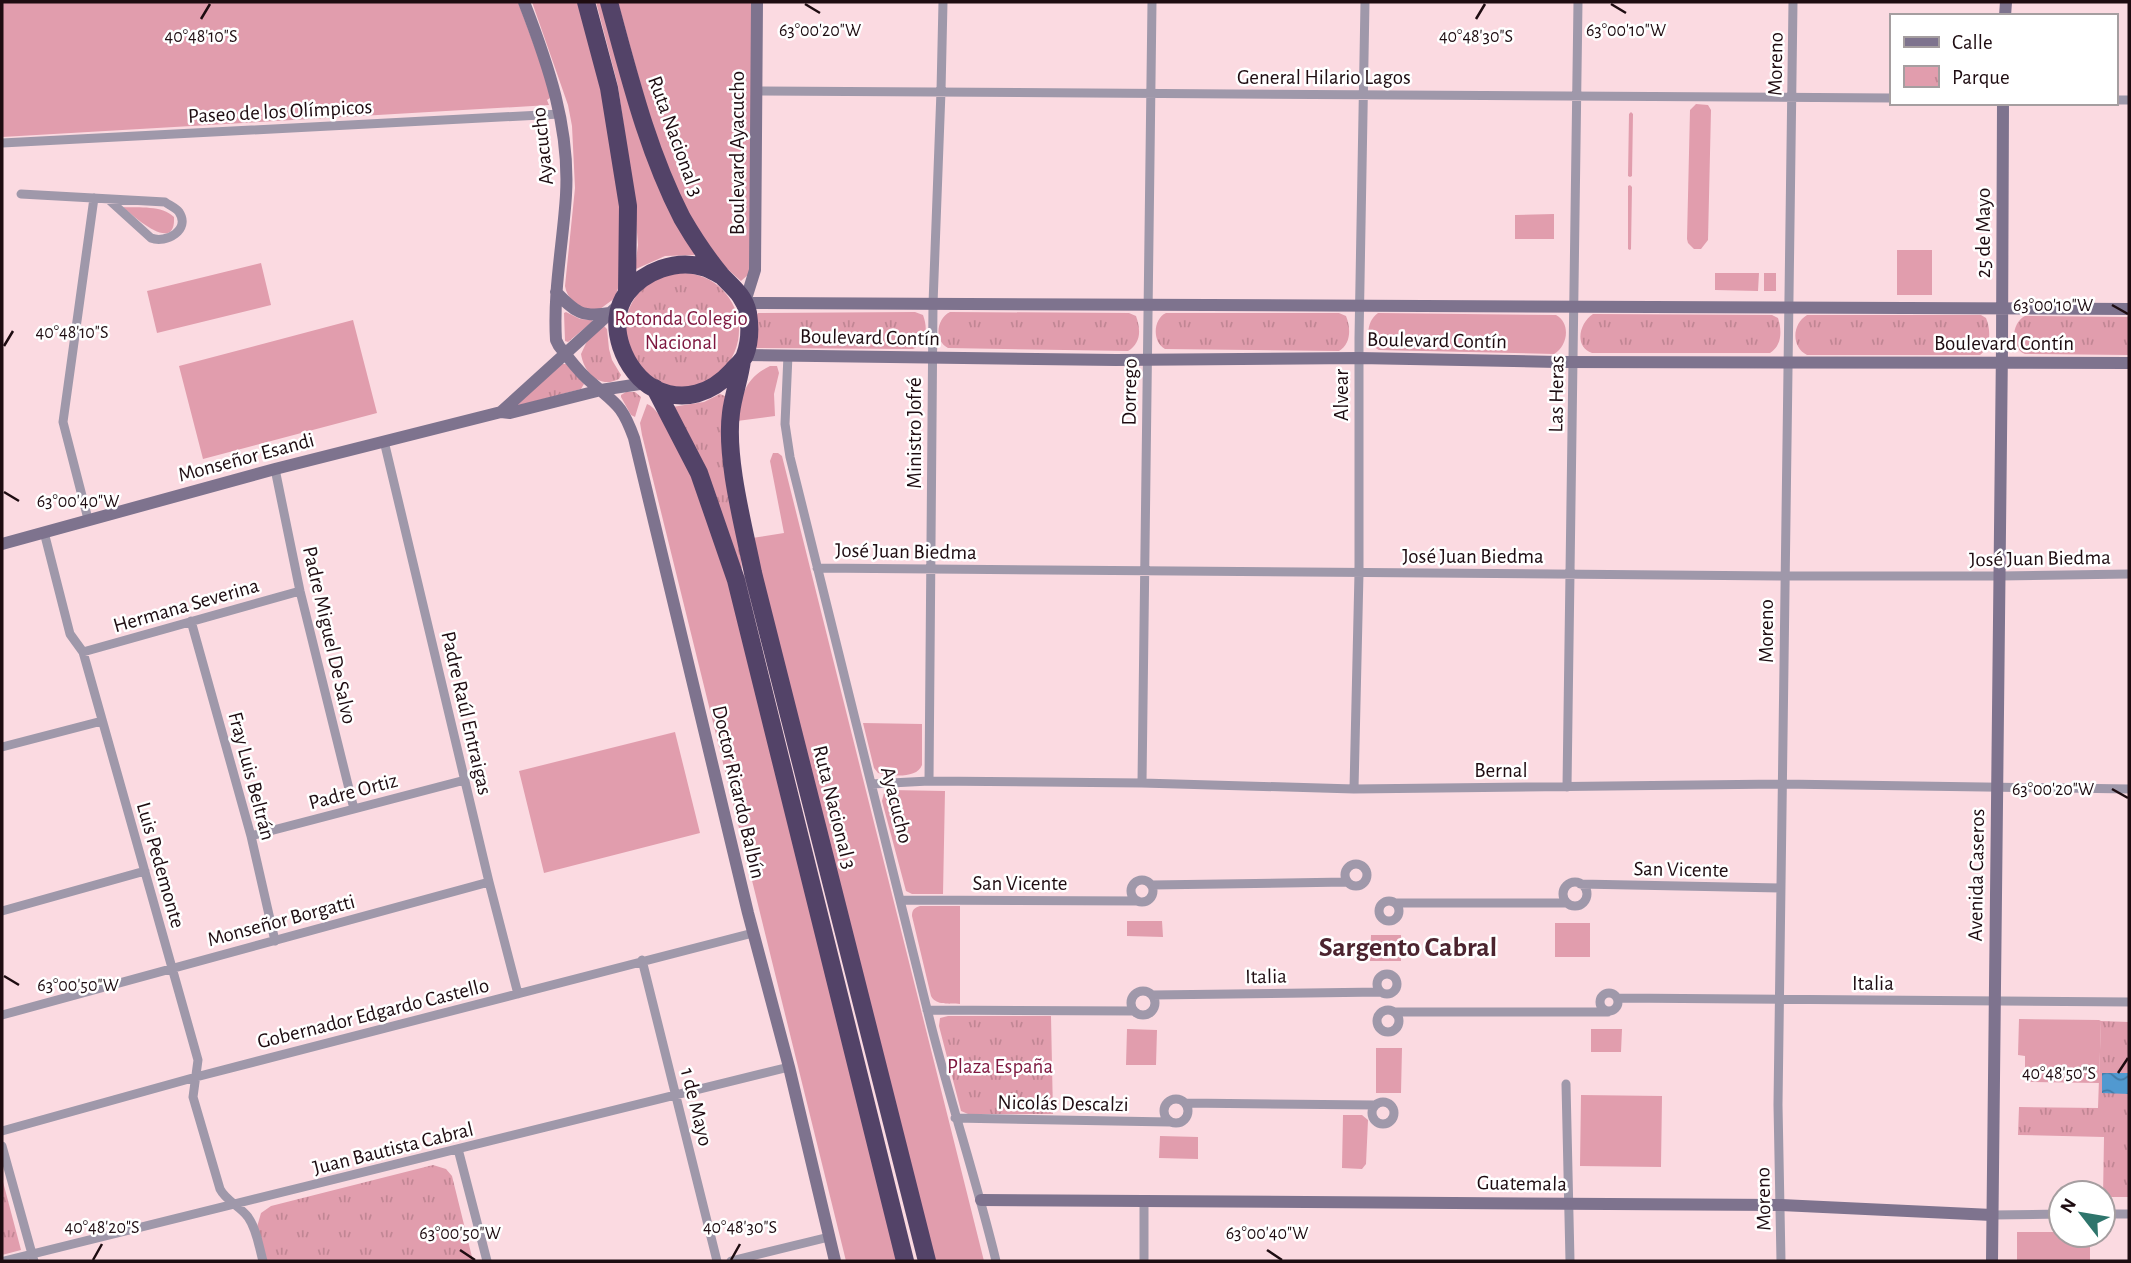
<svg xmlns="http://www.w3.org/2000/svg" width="2131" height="1263" font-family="'Alegreya Sans',sans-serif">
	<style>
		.green { fill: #e19dad }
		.park { fill: url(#park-tufts) }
		.water { fill: url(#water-waves) }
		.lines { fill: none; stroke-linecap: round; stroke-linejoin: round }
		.street { stroke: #9f98aa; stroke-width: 9 }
		.secondary { stroke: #7e738e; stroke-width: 12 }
		.highway { stroke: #534368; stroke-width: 18 }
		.ticks { fill: none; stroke: #1e0c11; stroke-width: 2.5 }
		.labels { text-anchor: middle; stroke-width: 5; stroke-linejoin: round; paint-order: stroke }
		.street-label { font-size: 21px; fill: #1e0c11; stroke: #fff }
		.park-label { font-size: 21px; fill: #7e173f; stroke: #fff }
		.district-label { font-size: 28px; font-weight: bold; fill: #4c242f; stroke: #fff }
		.ticks-label { font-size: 18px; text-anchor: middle; fill: #1e0c11; stroke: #fff; stroke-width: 5; stroke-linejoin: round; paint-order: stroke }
	</style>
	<defs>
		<pattern id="park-tufts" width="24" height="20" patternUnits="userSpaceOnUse" patternTransform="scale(1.75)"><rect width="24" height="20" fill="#e19dad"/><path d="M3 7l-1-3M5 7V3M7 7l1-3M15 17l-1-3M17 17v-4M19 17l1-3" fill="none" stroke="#c18694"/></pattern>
		<pattern id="water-waves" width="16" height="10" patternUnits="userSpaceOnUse" patternTransform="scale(1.75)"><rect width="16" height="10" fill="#5199d0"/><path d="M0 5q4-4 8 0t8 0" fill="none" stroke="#437ba7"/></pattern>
	</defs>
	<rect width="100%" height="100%" fill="#fbdae1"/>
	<path class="green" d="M 2,2 L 518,2 L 551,91 L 550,98 L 547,100 L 549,105 L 2,137 Z
		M 532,2 L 579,2 L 603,90 L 622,208 L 620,282 L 615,298 L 600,309 L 587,311 C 576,303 567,299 565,286 L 575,188 L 572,126 L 568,105 Z
		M 596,2 L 601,2 L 695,253 L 694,255 L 665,256 L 636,269 L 635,268 L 638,245 L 635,206 L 618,86 Z
		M 618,2 L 752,2 L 750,273 L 741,281 L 724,266 L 688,216 L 653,130 Z
		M 1696,104 L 1708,105 L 1711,110 L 1708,240 L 1701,249 L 1694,249 L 1688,243 L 1687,239 L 1690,110 Z
		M 1631,112 L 1633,114 L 1632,176 L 1630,177 L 1628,176 L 1629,114 Z
		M 1630,185 L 1632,187 L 1631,249 L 1630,250 L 1628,249 L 1628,186 Z
		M 123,207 C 139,208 162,205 174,217 C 176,255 133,216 123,207 Z
		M 1554,214 L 1554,239 L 1515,239 L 1515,215 Z
		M 1897,250 L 1932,250 L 1932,295 L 1897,295 Z
		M 261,263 L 271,305 L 157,333 L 147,291 Z
		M 1715,273 L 1759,273 L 1758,291 L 1715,290 Z
		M 1764,273 L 1776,273 L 1776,291 L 1764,291 Z
		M 1378,313 L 1556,315 C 1571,323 1568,346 1554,354 L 1379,350 C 1364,343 1366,321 1378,313 Z
		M 353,320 L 377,413 L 203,459 L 179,366 Z
		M 770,366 L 777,366 L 779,373 L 774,394 L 775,416 L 737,421 C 742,395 744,379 770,366 Z
		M 647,404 C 673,413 717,544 728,574 L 897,1261 L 846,1261 L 642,435 L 640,423 Z
		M 773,453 L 778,453 L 782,456 L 984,1261 L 935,1261 L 752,538 L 784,533 L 770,461 Z
		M 863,723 L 922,724 L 922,765 C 917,779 891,776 878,773 L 874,768 Z
		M 675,732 L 700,833 L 544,873 L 519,771 Z
		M 890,790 L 945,791 L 943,894 L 912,894 L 906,891 L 882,801 L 884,793 Z
		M 920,906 L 960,906 L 960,1004 C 950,1003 936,1006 931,996 L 912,916 C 912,910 914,908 920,906 Z
		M 1127,921 L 1162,921 L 1163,937 L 1127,936 Z
		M 1555,923 L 1590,923 L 1590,957 L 1555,957 Z
		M 1371,935 L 1401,935 L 1401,961 L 1370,961 Z
		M 2019,1019 L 2099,1020 L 2101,1021 L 2099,1083 L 2025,1082 L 2025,1056 L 2018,1055 Z
		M 1127,1029 L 1157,1030 L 1156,1065 L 1126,1065 Z
		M 1591,1029 L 1622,1029 L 1621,1052 L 1591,1052 Z
		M 1376,1048 L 1402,1048 L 1401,1093 L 1376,1093 Z
		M 1581,1095 L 1662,1096 L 1661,1167 L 1580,1166 Z
		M 1343,1115 L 1362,1115 L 1368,1120 L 1366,1164 L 1362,1169 L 1342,1168 Z
		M 1160,1136 L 1198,1137 L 1198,1159 L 1159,1158 Z
		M 2017,1232 L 2061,1232 L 2061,1235 L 2090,1235 L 2090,1261 L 2017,1261 Z"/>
	<path class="park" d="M625 330a57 57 0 1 1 114 0a57 57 0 1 1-114 0Z
		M 566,312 L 580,319 L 592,320 L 592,322 L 568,342 L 565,341 L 564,313 Z
		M 915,312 L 923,315 C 928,328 927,344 913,349 L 757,348 L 754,345 C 758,334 759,327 756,316 L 758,313 Z
		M 950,312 L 1129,313 L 1136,316 C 1141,330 1141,343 1128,351 L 948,348 C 934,341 936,319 950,312 Z
		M 1166,313 L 1339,313 L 1346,316 C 1351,328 1351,344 1339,351 L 1165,349 C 1152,342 1153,319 1166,313 Z
		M 1593,314 L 1772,315 L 1778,318 C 1782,330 1782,346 1770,353 L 1592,353 C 1574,347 1579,323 1593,314 Z
		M 1807,315 L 1981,315 L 1986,318 C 1991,330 1991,347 1980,355 L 1807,355 C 1791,347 1792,324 1807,315 Z
		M 2025,316 L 2129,317 L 2129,355 L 2025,354 C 2010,348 2011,323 2025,316 Z
		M 604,326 L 607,329 L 609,349 L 612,360 L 621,375 L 619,379 C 600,389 584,373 581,354 L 588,339 Z
		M 562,364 L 566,364 L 584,384 L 581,389 L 517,406 L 516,403 Z
		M 626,392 L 635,392 L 641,397 L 635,417 L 631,415 L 621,397 L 621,395 Z
		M 720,394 L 725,396 L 742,569 L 739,566 L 672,407 L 704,402 Z
		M 948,1016 L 1051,1016 L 1053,1114 L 968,1114 L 961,1111 L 939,1026 L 940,1018 Z
		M 2101,1021 L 2129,1022 L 2129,1197 L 2103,1197 L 2104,1137 L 2018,1135 L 2019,1107 L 2098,1108 Z
		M 433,1165 L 446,1169 L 452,1176 L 473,1261 L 266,1261 L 257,1227 L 261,1213 L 271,1206 Z
		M 2,1178 L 21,1250 L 2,1255 Z"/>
	<path class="water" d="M 2102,1073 L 2129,1073 L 2129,1094 L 2102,1093 Z"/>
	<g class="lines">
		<path class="street" d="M 756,91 L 1891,98
			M 2115,100 L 2129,100
			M 2,143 L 560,114
			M 21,194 L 165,202 C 169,205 176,208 179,212 C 191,230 166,244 151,238 L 108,199
			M 788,355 L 785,424 L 790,457 L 931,1025 C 951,1104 977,1182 996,1261
			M 384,441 L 489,882 L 518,994
			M 275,469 L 300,591 L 354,809
			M 88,519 L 63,422 L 94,198
			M 44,532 L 70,634 L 83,652 L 198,1060 L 193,1097 L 220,1189 C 226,1201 240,1206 248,1217 C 257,1230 259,1247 263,1261
			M 817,568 L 1784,576 L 2000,576 L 2129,574
			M 191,621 L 251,836 L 275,941
			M 83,652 L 300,591
			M 2,747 L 102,721
			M 929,781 L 933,304 L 941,91 L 943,2
			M 1142,783 L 1152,2
			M 872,784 L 929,781 L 1142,783 L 1354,789 L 1782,784 L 2129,789
			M 1567,787 L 1578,2
			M 1354,789 L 1359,573 L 1359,338 L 1365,2
			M 251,836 L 465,780
			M1345 875a11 11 0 1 1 22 0a11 11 0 1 1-22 0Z
			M1131 891a11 11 0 1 1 22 0a11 11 0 1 1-22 0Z
			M1563 894a12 12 0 1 1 24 0a12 12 0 1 1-24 0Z
			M 1580,884 L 1781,888
			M 1152,885 L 1347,882
			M 901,900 L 1138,901
			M1379 911a10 10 0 1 1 20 0a10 10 0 1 1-20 0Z
			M 1395,903 L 1567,903
			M 2,911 L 145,871
			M 642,960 L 717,1261
			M1377 984a10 10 0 1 1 20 0a10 10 0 1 1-20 0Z
			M1131 1003a12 12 0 1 1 24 0a12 12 0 1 1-24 0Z
			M1600 1002a9 9 0 1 1 18 0a9 9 0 1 1-18 0Z
			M 1152,995 L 1381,992
			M 1617,998 L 2129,1002
			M 927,1010 L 1134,1011
			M1377 1021a11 11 0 1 1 22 0a11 11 0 1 1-22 0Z
			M 1395,1012 L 1608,1012
			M 2,1015 L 489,882
			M 1566,1084 L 1570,1261
			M1164 1111a12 12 0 1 1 24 0a12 12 0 1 1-24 0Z
			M1372 1113a11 11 0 1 1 22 0a11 11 0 1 1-22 0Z
			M 1185,1103 L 1375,1105
			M 955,1118 L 1170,1122
			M 2,1131 L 196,1077 L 753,933
			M 2,1146 L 34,1261
			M 458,1149 L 487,1261
			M 1144,1201 L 1144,1261
			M 2103,1214 L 2129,1214
			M 1992,1215 L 2061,1214
			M 4,1261 L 789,1067
			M 731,1261 L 829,1237
			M 1781,1261 L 1778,1105 L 1793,2"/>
		<path class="secondary" d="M 524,2 C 548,64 570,127 566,195 C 563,243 553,291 556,340 L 559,346 C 569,358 579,373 592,383 C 617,405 622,405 634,438 L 748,913 L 789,1067 L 835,1261
			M 2005,16 L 2006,2
			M 556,292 C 575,312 582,318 610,313
			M 745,302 L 755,270 L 757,2
			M 745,303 L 2129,309
			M 745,355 L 1116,360 L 1359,358 L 1557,362 L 2129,363
			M 501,412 L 620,304
			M 2,544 L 275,469 L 501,412 L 510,413 L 601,390 L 646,383
			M 981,1200 L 1781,1205 L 1992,1215
			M 1992,1261 L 2002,347 L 2003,103"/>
		<path class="highway" d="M 586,2 L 609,88 L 628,206 L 627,293
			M 609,2 C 629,75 647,150 682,218 C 693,237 707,258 721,275 C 732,287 744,295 748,313 C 750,326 750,342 745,355 C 743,361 736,366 732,371 C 712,393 684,403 655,389 C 625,374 604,323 627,293 C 644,271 676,259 703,267 C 709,268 716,273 722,276
			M 742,360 C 740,378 733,395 731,413 C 725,458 744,528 753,573 L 927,1261
			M 655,388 L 699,473 L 736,580 L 905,1261"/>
	</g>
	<path class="ticks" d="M 805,4 L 820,13M 1611,4 L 1626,13M 201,19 L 210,4M 1476,19 L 1485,4M 2112,305 L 2128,314M 4,346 L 13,331M 4,492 L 19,501M 2112,789 L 2128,798M 4,976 L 19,985M 2118,1073 L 2128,1058M 460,1250 L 475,1260M 1267,1250 L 1282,1260M 93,1260 L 102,1244M 731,1260 L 740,1244"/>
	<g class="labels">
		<g class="street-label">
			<text transform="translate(1775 64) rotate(-89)" y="7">Moreno</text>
			<text x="1324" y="84">General Hilario Lagos</text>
			<text transform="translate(280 111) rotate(-3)" y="7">Paseo de los Olímpicos</text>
			<text transform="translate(676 136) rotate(70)" y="7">Ruta Nacional 3</text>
			<text transform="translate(542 146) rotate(-96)" y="7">Ayacucho</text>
			<text transform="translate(737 153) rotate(-90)" y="7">Boulevard Ayacucho</text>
			<text transform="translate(1983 233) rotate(-90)" y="7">25 de Mayo</text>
			<text transform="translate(870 337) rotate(1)" y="7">Boulevard Contín</text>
			<text transform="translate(1437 340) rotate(1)" y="7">Boulevard Contín</text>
			<text x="2004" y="350">Boulevard Contín</text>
			<text transform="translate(1129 392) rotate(-89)" y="7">Dorrego</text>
			<text transform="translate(1556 394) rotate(-89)" y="7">Las Heras</text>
			<text transform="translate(1341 395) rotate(-90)" y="7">Alvear</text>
			<text transform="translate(914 433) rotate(-90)" y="7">Ministro Jofré</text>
			<text transform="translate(246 457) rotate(-15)" y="7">Monseñor Esandi</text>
			<text transform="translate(906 551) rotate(1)" y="7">José Juan Biedma</text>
			<text x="1473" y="563">José Juan Biedma</text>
			<text transform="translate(2040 558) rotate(-1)" y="7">José Juan Biedma</text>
			<text transform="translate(186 605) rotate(-16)" y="7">Hermana Severina</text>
			<text transform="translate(1766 631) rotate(-90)" y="7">Moreno</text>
			<text transform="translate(330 635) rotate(77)" y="7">Padre Miguel De Salvo</text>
			<text transform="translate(467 713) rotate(77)" y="7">Padre Raúl Entraigas</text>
			<text x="1501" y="777">Bernal</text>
			<text transform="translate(252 776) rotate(75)" y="7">Fray Luis Beltrán</text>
			<text transform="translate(353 791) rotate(-15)" y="7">Padre Ortiz</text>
			<text transform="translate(739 792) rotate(77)" y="7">Doctor Ricardo Balbín</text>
			<text transform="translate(897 805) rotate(76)" y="7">Ayacucho</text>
			<text transform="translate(835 807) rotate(76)" y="7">Ruta Nacional 3</text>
			<text transform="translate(161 865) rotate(74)" y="7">Luis Pedemonte</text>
			<text transform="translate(1681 869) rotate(1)" y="7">San Vicente</text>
			<text transform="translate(1976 875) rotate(-89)" y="7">Avenida Caseros</text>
			<text x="1020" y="890">San Vicente</text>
			<text transform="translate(281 920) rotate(-15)" y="7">Monseñor Borgatti</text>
			<text transform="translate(1266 976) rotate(-1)" y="7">Italia</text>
			<text x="1873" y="990">Italia</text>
			<text transform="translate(373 1013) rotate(-14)" y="7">Gobernador Edgardo Castello</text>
			<text transform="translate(1063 1103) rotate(1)" y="7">Nicolás Descalzi</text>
			<text transform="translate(697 1107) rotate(76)" y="7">1 de Mayo</text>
			<text transform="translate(393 1148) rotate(-14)" y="7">Juan Bautista Cabral</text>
			<text transform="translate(1522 1183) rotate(1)" y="7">Guatemala</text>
			<text transform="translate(1763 1199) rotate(-91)" y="7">Moreno</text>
		</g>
		<g class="park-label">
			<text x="681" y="325">Rotonda Colegio<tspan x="681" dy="24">Nacional</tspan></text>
			<text x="1000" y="1073">Plaza España</text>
		</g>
		<g class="district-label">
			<text x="1408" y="956">Sargento Cabral</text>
		</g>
	</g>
	<g class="ticks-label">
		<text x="820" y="36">63°00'20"W</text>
		<text x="1626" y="36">63°00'10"W</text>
		<text x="201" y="42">40°48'10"S</text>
		<text x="1476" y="42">40°48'30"S</text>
		<text x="2053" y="311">63°00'10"W</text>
		<text x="72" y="338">40°48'10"S</text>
		<text x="78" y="507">63°00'40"W</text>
		<text x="2053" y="795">63°00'20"W</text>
		<text x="78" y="991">63°00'50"W</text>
		<text x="2059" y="1079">40°48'50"S</text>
		<text x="102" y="1233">40°48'20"S</text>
		<text x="740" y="1233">40°48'30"S</text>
		<text x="460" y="1239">63°00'50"W</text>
		<text x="1267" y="1239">63°00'40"W</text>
	</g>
	<rect width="2131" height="1263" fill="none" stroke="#1e0c11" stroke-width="7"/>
	<rect x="1890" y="14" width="228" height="91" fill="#ffffff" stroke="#a59ea0" stroke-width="2"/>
	<rect x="1904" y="37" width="35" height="10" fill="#7e738e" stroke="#a59ea0" stroke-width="2"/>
	<text x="1952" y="49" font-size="21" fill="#1e0c11">Calle</text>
	<rect x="1904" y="66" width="35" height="21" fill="url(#park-tufts)" stroke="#a59ea0" stroke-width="2"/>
	<text x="1952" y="84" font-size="21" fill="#1e0c11">Parque</text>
	<g transform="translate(2082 1214) rotate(301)"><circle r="33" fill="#ffffff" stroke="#a59ea0" stroke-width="2"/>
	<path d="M0-5L12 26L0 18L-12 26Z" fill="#2e756c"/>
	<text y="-10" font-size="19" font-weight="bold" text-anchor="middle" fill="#1e0c11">N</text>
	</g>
</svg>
